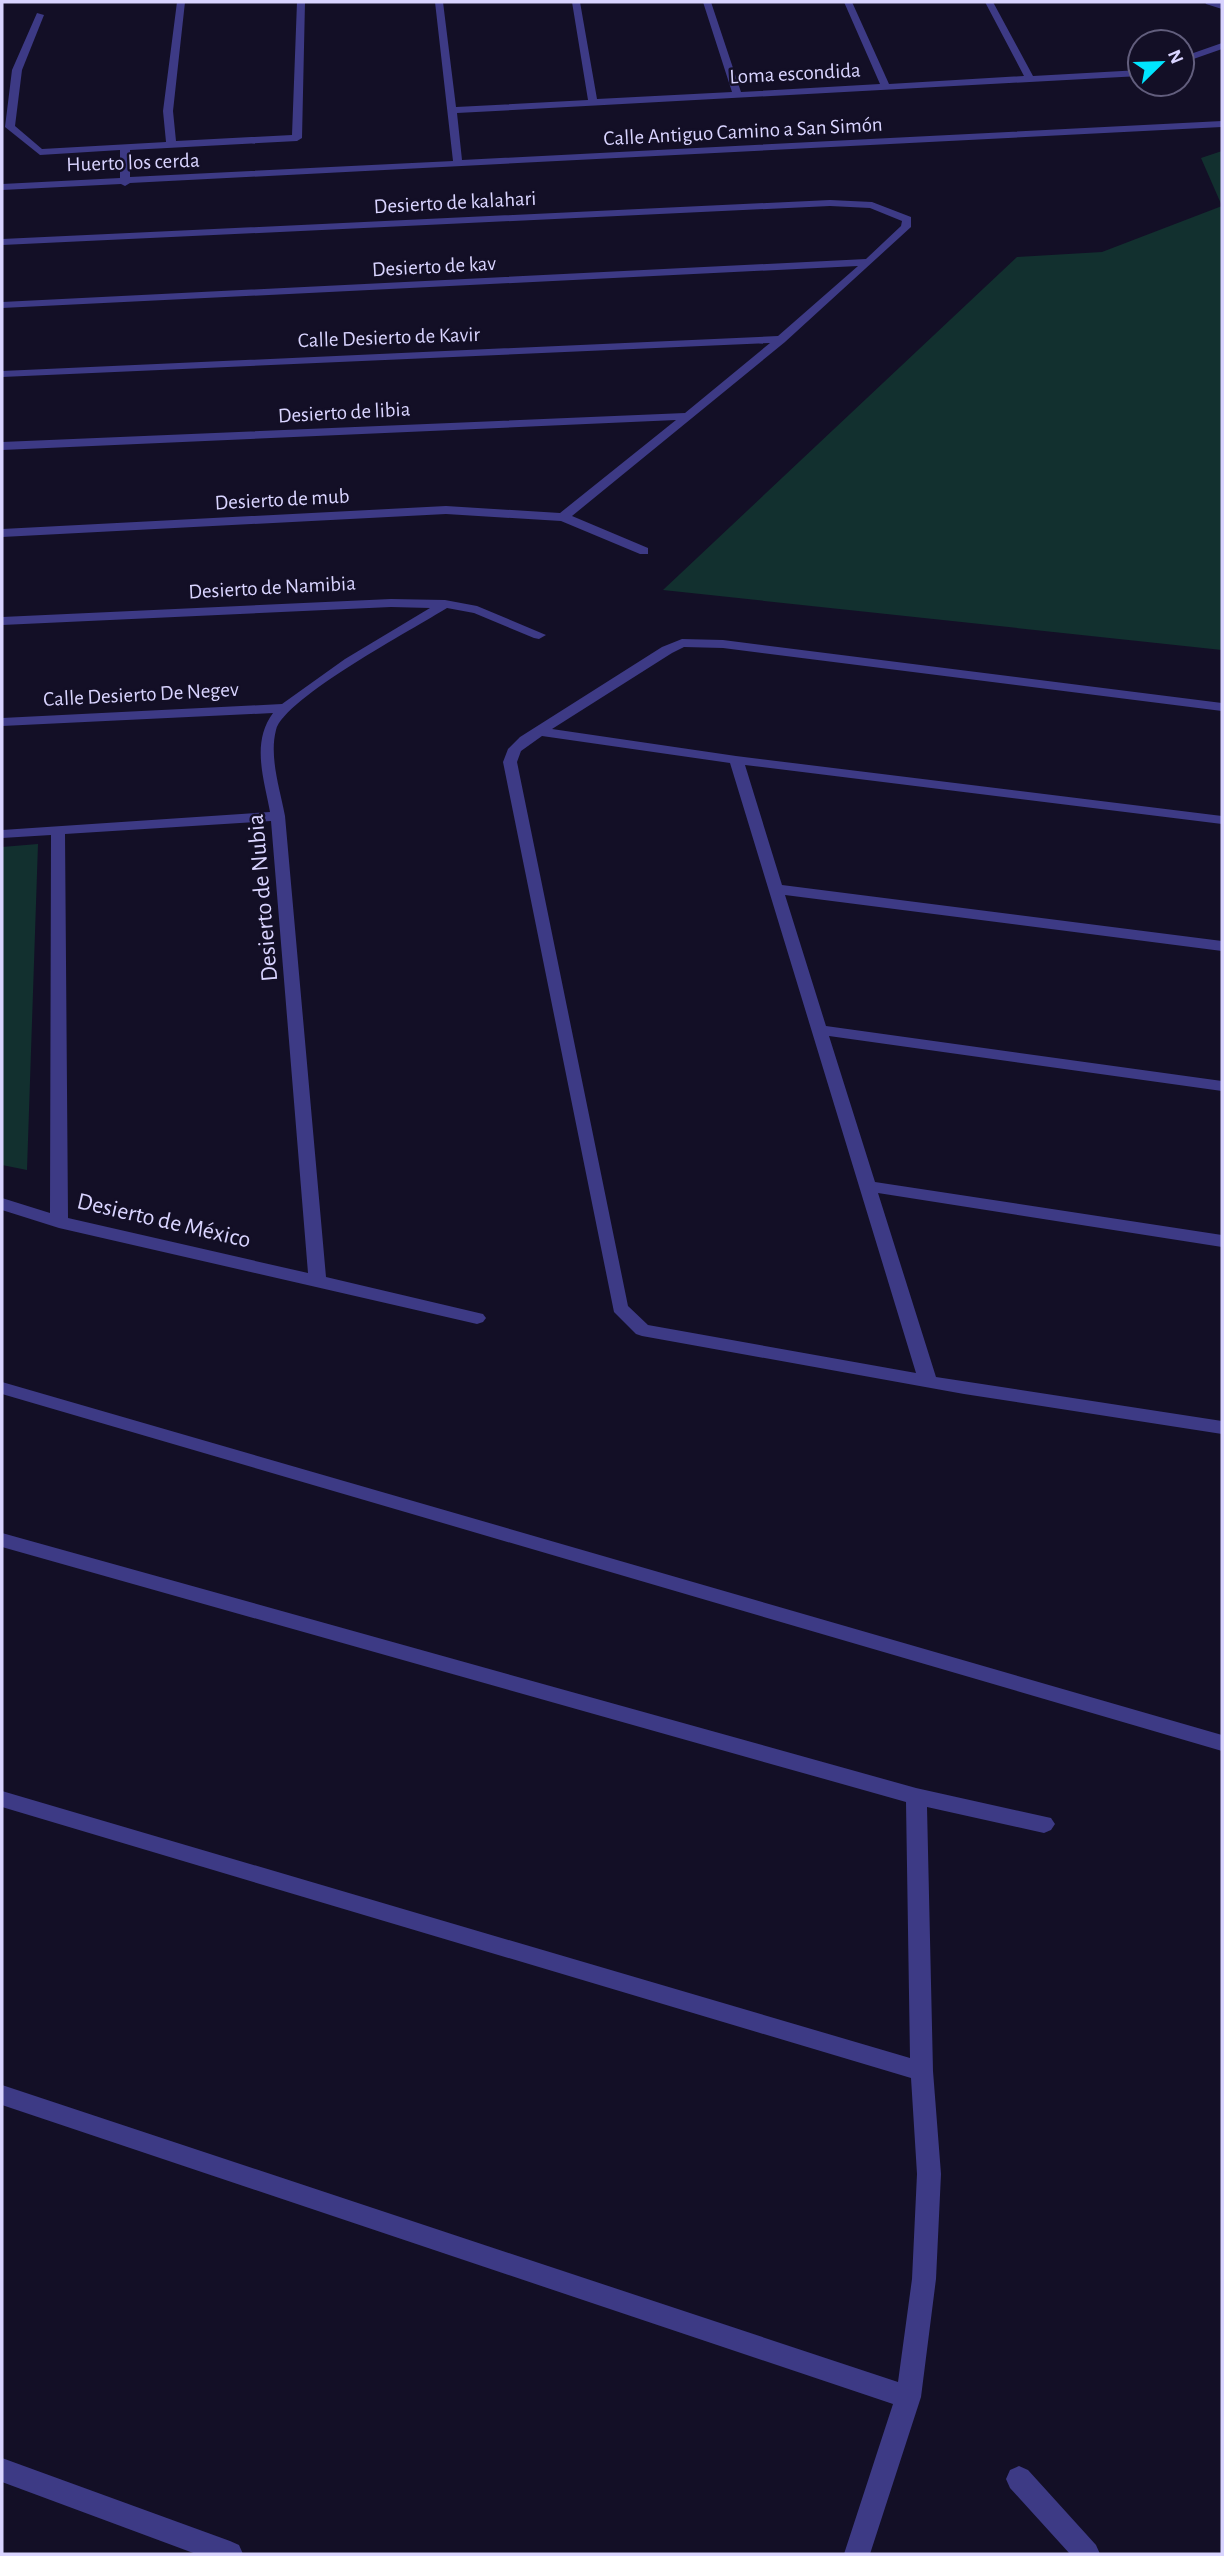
<svg xmlns="http://www.w3.org/2000/svg" width="1224" height="2556" font-family="'Alegreya Sans',sans-serif">
	<style>
		.green { fill: #12302f }
		.lines { fill: none; stroke-linecap: round; stroke-linejoin: round }
		.minor { fill: #3d3a85; fill-rule: evenodd }
		.labels { text-anchor: middle; stroke-width: 5; stroke-linejoin: round; paint-order: stroke }
		.far-street-label { font-size: 21px; fill: #d9d4ff; stroke: #130f26 }
		.street-label { font-size: 24px; fill: #d9d4ff; stroke: #130f26 }
	</style>
	<rect width="100%" height="100%" fill="#130f26"/>
	<path class="green" d="M 1222,151 L 1222,206 L 1201,158 Z
		M 1222,206 L 1222,650 L 663,590 L 1017,257 L 1102,252 Z
		M 38,844 L 27,1170 L 2,1165 L 2,847 Z"/>
	<g class="lines">
		<path class="minor" d="M 177,2 L 185,2 L 173,111 L 176,141 L 292,135 L 297,2 L 305,2 L 302,138 L 297,141 L 130,150 L 130,177 L 453,161 L 435,2 L 443,2 L 456,107 L 588,100 L 572,2 L 580,2 L 597,99 L 732,92 L 703,2 L 711,2 L 741,92 L 880,84 L 844,2 L 852,2 L 889,84 L 1024,76 L 985,2 L 993,2 L 1033,76 L 1140,70 L 1140,76 L 457,113 L 462,160 L 1222,121 L 1222,127 L 130,183 L 125,186 L 121,184 L 2,190 L 2,184 L 120,178 L 120,150 L 40,155 L 5,127 L 12,70 L 37,13 L 44,15 L 22,70 L 15,126 L 42,149 L 166,142 L 163,111 Z
			M 1205,2 L 1222,3 L 1222,9 L 1206,4 Z
			M 1222,43 L 1222,49 L 1182,63 L 1182,57 Z
			M 830,200 L 872,202 L 911,217 L 911,227 L 785,342 L 572,516 L 648,548 L 648,554 L 640,554 L 561,521 L 446,514 L 2,537 L 2,529 L 446,506 L 560,513 L 676,420 L 2,450 L 2,442 L 685,413 L 770,343 L 2,377 L 2,371 L 778,336 L 858,266 L 2,308 L 2,302 L 866,259 L 901,226 L 902,221 L 870,208 L 830,206 L 2,245 L 2,239 Z
			M 391,599 L 445,600 L 477,606 L 546,635 L 539,639 L 534,638 L 474,613 L 447,608 C 415,628 284,698 276,730 C 269,757 280,789 285,816 L 326,1277 L 483,1314 L 486,1318 L 483,1322 L 477,1324 L 59,1228 L 2,1210 L 2,1198 L 50,1213 L 51,835 L 2,838 L 2,830 L 270,812 C 264,778 251,743 273,713 L 2,726 L 2,718 L 282,704 L 345,659 L 430,608 L 391,607 L 2,625 L 2,617 ZM 271,821 L 308,1273 L 68,1218 L 65,834 Z
			M 682,639 L 723,640 L 1222,703 L 1222,711 L 723,648 L 684,647 L 672,653 L 552,729 L 736,756 L 1222,816 L 1222,824 L 745,765 L 782,885 L 1222,941 L 1222,951 L 785,895 L 826,1026 L 1222,1081 L 1222,1091 L 829,1036 L 875,1182 L 1222,1235 L 1222,1247 L 878,1193 L 936,1377 L 1222,1421 L 1222,1434 L 964,1394 L 642,1336 L 636,1334 L 614,1312 L 503,762 L 508,749 L 520,737 L 662,647 ZM 542,736 L 730,763 L 916,1373 L 648,1325 L 628,1306 L 517,762 L 521,751 Z
			M 2,1382 L 1222,1735 L 1222,1751 L 2,1394 Z
			M 2,1533 L 916,1788 L 1051,1818 L 1055,1824 L 1051,1830 L 1044,1833 L 927,1807 L 933,2071 L 941,2174 L 936,2279 L 921,2397 L 870,2554 L 844,2554 L 893,2404 L 2,2105 L 2,2085 L 898,2382 L 912,2279 L 917,2174 L 911,2078 L 2,1807 L 2,1791 L 910,2058 L 906,1802 L 2,1547 Z
			M 2,2458 L 230,2541 L 239,2545 L 243,2554 L 196,2554 L 2,2482 Z
			M 1019,2466 L 1028,2470 L 1096,2545 L 1100,2554 L 1070,2554 L 1010,2488 L 1006,2479 L 1010,2470 Z"/>
	</g>
	<g class="labels">
		<g class="far-street-label">
			<text transform="translate(795 73) rotate(-3)" y="7">Loma escondida</text>
			<text transform="translate(743 131) rotate(-3)" y="7">Calle Antiguo Camino a San Simón</text>
			<text transform="translate(133 162) rotate(-2)" y="7">Huerto los cerda</text>
			<text transform="translate(455 202) rotate(-3)" y="7">Desierto de kalahari</text>
			<text transform="translate(434 266) rotate(-3)" y="7">Desierto de kav</text>
			<text transform="translate(389 337) rotate(-2)" y="7">Calle Desierto de Kavir</text>
			<text transform="translate(344 412) rotate(-3)" y="7">Desierto de libia</text>
			<text transform="translate(282 499) rotate(-3)" y="7">Desierto de mub</text>
			<text transform="translate(272 587) rotate(-3)" y="7">Desierto de Namibia</text>
			<text transform="translate(141 694) rotate(-3)" y="7">Calle Desierto De Negev</text>
		</g>
		<g class="street-label">
			<text transform="translate(262 898) rotate(-95)" y="8">Desierto de Nubia</text>
			<text transform="translate(164 1220) rotate(13)" y="8">Desierto de México</text>
		</g>
	</g>
	<rect width="1224" height="2556" fill="none" stroke="#d9d4ff" stroke-width="7"/>
	<g transform="translate(1161 63) rotate(67)"><circle r="33" fill="#130f26" stroke="#625e7d" stroke-width="2"/>
	<path d="M0-5L12 26L0 18L-12 26Z" fill="#00e5ff"/>
	<text y="-10" font-size="19" font-weight="bold" text-anchor="middle" fill="#d9d4ff">N</text>
	</g>
</svg>
